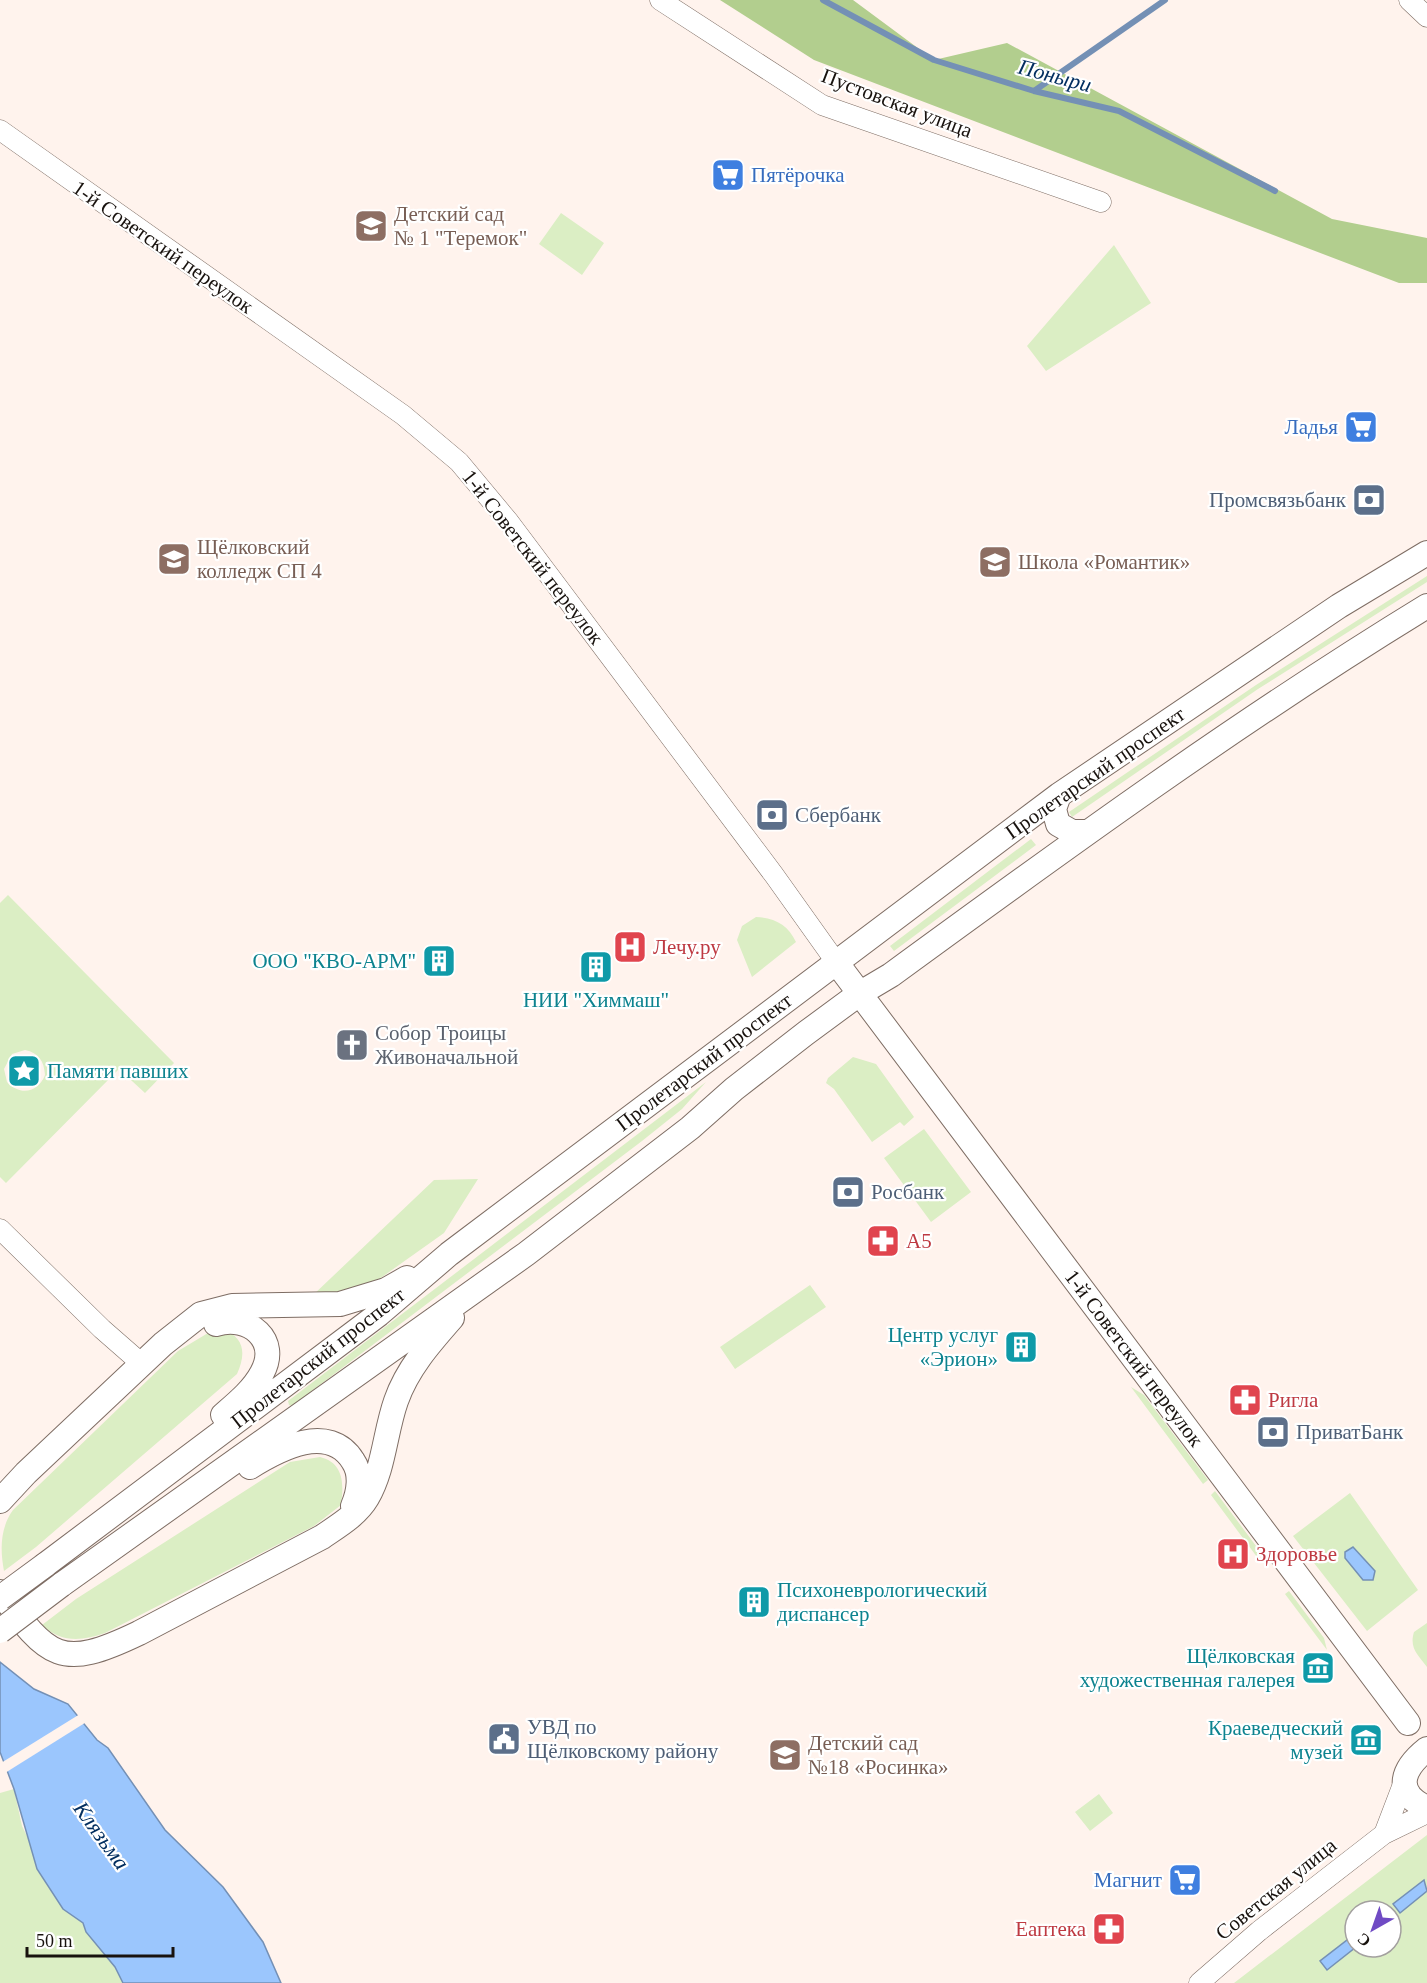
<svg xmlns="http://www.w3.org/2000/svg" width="1427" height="1983" font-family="Georgia,serif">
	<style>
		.green { fill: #dbeec4; fill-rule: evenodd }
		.forest { fill: #b2ce8e }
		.water { fill: #9bc6fd; stroke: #7490b5; stroke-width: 1.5 }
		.pier { fill: #fff3ed }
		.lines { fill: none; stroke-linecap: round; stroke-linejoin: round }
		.stream { stroke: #7490b5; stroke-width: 6 }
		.minor-casing { stroke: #7e6d64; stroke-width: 21 }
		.major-casing { stroke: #7e6d64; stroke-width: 26 }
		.minor { stroke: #fff; stroke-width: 20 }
		.major { stroke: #fff; stroke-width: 24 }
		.major-bridge-casing { stroke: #7e6d64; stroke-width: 26; stroke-linecap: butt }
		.major-bridge { stroke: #fff; stroke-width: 24 }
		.labels { text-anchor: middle; stroke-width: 4.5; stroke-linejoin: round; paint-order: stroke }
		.street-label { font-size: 21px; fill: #18120e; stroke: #fff }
		.shop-label { font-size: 21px; fill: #366cbe; stroke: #fff; text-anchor: end }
		.education-label { font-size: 21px; fill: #785e54; stroke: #fff; text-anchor: start }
		.service-label { font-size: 21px; fill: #4e5e75; stroke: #fff; text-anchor: start }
		.health-label { font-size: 21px; fill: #be3a42; stroke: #fff; text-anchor: start }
		.culture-label { font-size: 21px; fill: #0d838f; stroke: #fff; text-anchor: end }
		.worship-label { font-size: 21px; fill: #5b616d; stroke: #fff; text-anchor: start }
		.water-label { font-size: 22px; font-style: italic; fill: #032f60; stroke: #fff }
	</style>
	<rect width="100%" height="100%" fill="#fff3ed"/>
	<path class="green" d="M 561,213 L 604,243 L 582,275 L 539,244 Z
		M 1114,245 L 1151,303 L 1046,371 L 1027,346 Z
		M 1427,576 L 1427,582 L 1258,689 L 1072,817 L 1069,812 L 1256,685 Z
		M 1031,839 L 1036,845 L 894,951 L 890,946 Z
		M 8,895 L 174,1063 L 145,1093 L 119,1069 L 6,1183 L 0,1177 L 0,903 ZM 25,1050 C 39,1053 44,1061 45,1075 C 38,1093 20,1096 7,1082 L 4,1069 L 12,1054 Z
		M 756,917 C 775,918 788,925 796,942 L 752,977 L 737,940 L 742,926 Z
		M 853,1057 L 876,1064 L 914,1117 L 904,1126 L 900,1122 L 872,1142 L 834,1089 L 826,1083 L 828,1078 Z
		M 706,1082 L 682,1109 L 642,1141 L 292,1406 L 289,1405 L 288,1401 Z
		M 924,1129 L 971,1192 L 931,1222 L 884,1158 Z
		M 478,1179 L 444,1233 L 375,1282 L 358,1291 L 311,1297 L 434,1180 Z
		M 810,1285 L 826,1307 L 735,1369 L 720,1347 Z
		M 223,1329 C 245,1338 246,1354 237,1374 L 36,1547 L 4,1571 C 0,1550 0,1528 13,1510 L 178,1351 L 208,1333 Z
		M 1131,1387 L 1144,1395 L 1208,1480 L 1203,1484 Z
		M 320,1457 C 344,1463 344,1484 341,1505 L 314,1526 L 105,1633 C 82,1641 61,1643 42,1625 L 76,1599 L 290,1462 Z
		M 1215,1491 L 1262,1554 L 1257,1557 L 1211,1495 Z
		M 1350,1493 L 1418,1590 L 1367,1631 L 1293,1536 Z
		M 1289,1591 L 1324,1638 L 1327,1650 L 1285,1594 Z
		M 1427,1623 L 1427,1667 C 1418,1655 1409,1648 1414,1632 Z
		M 14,1789 L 22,1826 L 63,1909 L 83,1923 L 86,1932 L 115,1967 L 123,1983 L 0,1983 L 0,1793 Z
		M 1099,1794 L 1113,1813 L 1090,1831 L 1075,1812 Z
		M 1427,1835 L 1427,1983 L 1234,1983 ZM 1355,1911 L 1391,1911 L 1391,1947 L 1355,1947 Z"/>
	<path class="forest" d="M 720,0 L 853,0 L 934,60 L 1007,43 L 1332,219 L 1427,238 L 1427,283 L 1399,283 L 814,60 Z"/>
	<path class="water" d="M 1353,1547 L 1375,1571 L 1373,1580 L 1363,1580 L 1345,1558 L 1345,1552 Z
		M 0,1662 L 34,1689 L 68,1704 L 97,1740 L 108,1748 L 165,1830 L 223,1887 L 263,1942 L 281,1983 L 123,1983 L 115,1967 L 86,1932 L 83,1923 L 63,1909 L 37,1869 L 14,1789 L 0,1752 Z
		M 1424,1880 L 1427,1891 L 1400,1913 L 1393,1904 Z
		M 1351,1937 L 1356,1947 L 1327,1970 L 1320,1961 Z"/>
	<path class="pier" d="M 80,1714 L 88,1721 L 5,1773 L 1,1763 Z"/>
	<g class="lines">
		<path class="stream" d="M 823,0 L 934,60 L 1034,91 L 1119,111 L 1275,191
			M 1034,91 L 1165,0"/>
		<defs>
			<path id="minor" d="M 660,0 L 822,105 L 1101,202
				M 1409,0 L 1427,17
				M 0,130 L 403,415 L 459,462 L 509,522 L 774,875 L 836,962
				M 0,1229 L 102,1329 L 142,1364
				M 1384,1834 L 1405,1779
				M 1199,1983 L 1259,1931 L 1384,1834 L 1427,1813"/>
			<path id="major" d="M 1059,795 L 1054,809 L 1058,824 L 1072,832 L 1085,832
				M 836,962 L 1408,1723
				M 216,1324 C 249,1314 280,1340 262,1373 C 253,1390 237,1403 223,1415
				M 250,1467 C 279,1449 329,1422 353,1461 C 362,1474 359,1492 353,1506
				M 0,1501 L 26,1473 L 163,1344 L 201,1314 L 232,1306 L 340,1304 L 386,1290 L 407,1278
				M 45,1565 L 379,1314 L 449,1254 L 1059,795 L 1339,606 L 1427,553
				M 61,1585 L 526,1254 L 690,1128 L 734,1089 L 806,1033 L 859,994 L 891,975 C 1066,847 1242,719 1427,606
				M 0,1592 C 49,1658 60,1671 139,1633 L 322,1537 C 338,1526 357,1515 367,1498 C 384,1469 385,1432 396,1401 C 407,1369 430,1343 452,1318
				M 1427,1749 C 1403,1768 1392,1792 1427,1808"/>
		</defs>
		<use href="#minor" class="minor-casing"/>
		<use href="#major" class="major-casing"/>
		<use href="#minor" class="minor"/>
		<use href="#major" class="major"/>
		<defs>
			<path id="major-bridge" d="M 0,1598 L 45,1565
				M 0,1631 L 61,1585"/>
		</defs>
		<use href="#major-bridge" class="major-bridge-casing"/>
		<use href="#major-bridge" class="major-bridge"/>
	</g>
	<defs>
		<symbol id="supermarket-square" viewBox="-11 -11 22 22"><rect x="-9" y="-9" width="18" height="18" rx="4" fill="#3f7fe0" stroke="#fff"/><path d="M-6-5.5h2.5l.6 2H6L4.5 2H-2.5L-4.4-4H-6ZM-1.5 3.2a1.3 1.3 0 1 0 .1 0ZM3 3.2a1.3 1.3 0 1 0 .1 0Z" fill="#fff"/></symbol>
		<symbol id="school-square" viewBox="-11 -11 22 22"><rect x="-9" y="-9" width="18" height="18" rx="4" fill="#8d6e63" stroke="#fff"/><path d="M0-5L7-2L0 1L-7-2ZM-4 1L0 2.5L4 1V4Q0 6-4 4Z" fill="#fff"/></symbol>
		<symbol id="bank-square" viewBox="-11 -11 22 22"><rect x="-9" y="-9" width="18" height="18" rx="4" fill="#5c6f8a" stroke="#fff"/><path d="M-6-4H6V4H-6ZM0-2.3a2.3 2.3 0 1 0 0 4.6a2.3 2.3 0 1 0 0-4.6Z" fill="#fff"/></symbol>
		<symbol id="university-square" viewBox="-11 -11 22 22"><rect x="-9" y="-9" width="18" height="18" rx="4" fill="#8d6e63" stroke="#fff"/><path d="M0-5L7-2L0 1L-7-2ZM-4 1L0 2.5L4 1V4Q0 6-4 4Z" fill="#fff"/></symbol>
		<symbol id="hospital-square" viewBox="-11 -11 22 22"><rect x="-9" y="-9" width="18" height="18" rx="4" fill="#e0444e" stroke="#fff"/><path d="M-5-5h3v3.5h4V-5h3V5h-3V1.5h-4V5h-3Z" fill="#fff"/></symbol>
		<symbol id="building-square" viewBox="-11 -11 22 22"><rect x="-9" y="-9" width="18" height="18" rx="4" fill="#0f9aa8" stroke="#fff"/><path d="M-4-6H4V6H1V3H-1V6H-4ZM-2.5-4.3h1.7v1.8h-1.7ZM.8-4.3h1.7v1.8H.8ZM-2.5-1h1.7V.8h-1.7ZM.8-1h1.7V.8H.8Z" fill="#fff"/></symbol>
		<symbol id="church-square" viewBox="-11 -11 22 22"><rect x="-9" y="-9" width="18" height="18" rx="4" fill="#6b7280" stroke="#fff"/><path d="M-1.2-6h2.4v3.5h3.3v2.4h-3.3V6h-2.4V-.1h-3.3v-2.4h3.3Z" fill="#fff"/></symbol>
		<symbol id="sight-square" viewBox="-11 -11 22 22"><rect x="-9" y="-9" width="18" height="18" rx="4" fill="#0f9aa8" stroke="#fff"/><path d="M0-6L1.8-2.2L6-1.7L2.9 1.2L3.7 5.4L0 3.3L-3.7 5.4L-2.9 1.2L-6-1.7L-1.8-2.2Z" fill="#fff"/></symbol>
		<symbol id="pharmacy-square" viewBox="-11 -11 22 22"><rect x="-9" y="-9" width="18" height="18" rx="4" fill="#e0444e" stroke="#fff"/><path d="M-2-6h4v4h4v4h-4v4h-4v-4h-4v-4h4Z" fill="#fff"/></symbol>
		<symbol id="museum-square" viewBox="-11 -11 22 22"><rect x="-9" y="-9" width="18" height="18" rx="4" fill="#0f9aa8" stroke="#fff"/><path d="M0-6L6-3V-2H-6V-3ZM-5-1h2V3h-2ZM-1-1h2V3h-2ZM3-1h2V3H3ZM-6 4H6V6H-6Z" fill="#fff"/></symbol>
		<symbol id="civic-square" viewBox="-11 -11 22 22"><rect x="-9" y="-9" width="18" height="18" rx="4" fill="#5c6f8a" stroke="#fff"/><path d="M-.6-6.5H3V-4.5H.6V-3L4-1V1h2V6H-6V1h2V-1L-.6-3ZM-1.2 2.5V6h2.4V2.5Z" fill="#fff"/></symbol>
	</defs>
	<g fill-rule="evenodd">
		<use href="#supermarket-square" x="709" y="156" width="38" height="38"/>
		<use href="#school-square" x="352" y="207" width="38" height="38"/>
		<use href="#supermarket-square" x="1342" y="408" width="38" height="38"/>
		<use href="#bank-square" x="1350" y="481" width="38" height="38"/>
		<use href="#university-square" x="155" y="540" width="38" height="38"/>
		<use href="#school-square" x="976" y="543" width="38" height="38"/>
		<use href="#bank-square" x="753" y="796" width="38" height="38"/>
		<use href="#hospital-square" x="611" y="928" width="38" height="38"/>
		<use href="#building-square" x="420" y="942" width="38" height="38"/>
		<use href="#building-square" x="577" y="948" width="38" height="38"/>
		<use href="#church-square" x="333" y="1026" width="38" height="38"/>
		<use href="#sight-square" x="5" y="1052" width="38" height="38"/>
		<use href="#bank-square" x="829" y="1173" width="38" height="38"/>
		<use href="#pharmacy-square" x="864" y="1222" width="38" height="38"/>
		<use href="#building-square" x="1002" y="1328" width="38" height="38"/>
		<use href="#pharmacy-square" x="1226" y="1381" width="38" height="38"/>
		<use href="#bank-square" x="1254" y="1413" width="38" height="38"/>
		<use href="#hospital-square" x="1214" y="1535" width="38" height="38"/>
		<use href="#building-square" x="735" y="1583" width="38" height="38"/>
		<use href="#museum-square" x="1299" y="1649" width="38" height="38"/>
		<use href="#civic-square" x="485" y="1720" width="38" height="38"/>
		<use href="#museum-square" x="1347" y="1721" width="38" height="38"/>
		<use href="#school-square" x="766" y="1736" width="38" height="38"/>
		<use href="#supermarket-square" x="1166" y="1861" width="38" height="38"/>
		<use href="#pharmacy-square" x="1090" y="1910" width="38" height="38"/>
	</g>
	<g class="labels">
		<g class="street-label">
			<text transform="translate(897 103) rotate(21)" y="7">Пустовская улица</text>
			<text transform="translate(163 247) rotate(35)" y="7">1-й Советский переулок</text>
			<text transform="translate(533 557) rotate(52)" y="7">1-й Советский переулок</text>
			<text transform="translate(1095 773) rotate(-35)" y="7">Пролетарский проспект</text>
			<text transform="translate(704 1062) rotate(-37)" y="7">Пролетарский проспект</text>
			<text transform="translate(318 1358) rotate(-38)" y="7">Пролетарский проспект</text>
			<text transform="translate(1134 1358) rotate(53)" y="7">1-й Советский переулок</text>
			<text transform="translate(1276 1889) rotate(-39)" y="7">Советская улица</text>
		</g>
		<g class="shop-label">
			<text x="751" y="182" text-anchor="start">Пятёрочка</text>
			<text x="1338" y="434">Ладья</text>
			<text x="1162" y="1887">Магнит</text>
		</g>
		<g class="education-label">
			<text x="394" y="221">Детский сад<tspan x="394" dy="24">№ 1 "Теремок"</tspan></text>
			<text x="197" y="554">Щёлковский<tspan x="197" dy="24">колледж СП 4</tspan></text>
			<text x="1018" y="569">Школа «Романтик»</text>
			<text x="808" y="1750">Детский сад<tspan x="808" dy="24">№18 «Росинка»</tspan></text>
		</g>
		<g class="service-label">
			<text x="1346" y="507" text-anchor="end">Промсвязьбанк</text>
			<text x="795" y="822">Сбербанк</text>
			<text x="871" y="1199">Росбанк</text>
			<text x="1296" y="1439">ПриватБанк</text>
			<text x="527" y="1734">УВД по<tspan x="527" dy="24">Щёлковскому району</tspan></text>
		</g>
		<g class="health-label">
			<text x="653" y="954">Лечу.ру</text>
			<text x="906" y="1248">А5</text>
			<text x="1268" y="1407">Ригла</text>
			<text x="1256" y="1561">Здоровье</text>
			<text x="1086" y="1936" text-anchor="end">Еаптека</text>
		</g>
		<g class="culture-label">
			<text x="416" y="968">ООО "КВО-АРМ"</text>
			<text x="596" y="1007" text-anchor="middle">НИИ "Химмаш"</text>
			<text x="47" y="1078" text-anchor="start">Памяти павших</text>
			<text x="998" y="1342">Центр услуг<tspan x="998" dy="24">«Эрион»</tspan></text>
			<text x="777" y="1597" text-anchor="start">Психоневрологический<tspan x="777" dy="24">диспансер</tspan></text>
			<text x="1295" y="1663">Щёлковская<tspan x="1295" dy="24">художественная галерея</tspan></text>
			<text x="1343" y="1735">Краеведческий<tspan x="1343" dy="24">музей</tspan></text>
		</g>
		<g class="worship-label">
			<text x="375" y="1040">Собор Троицы<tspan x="375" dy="24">Живоначальной</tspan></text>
		</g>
		<g class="water-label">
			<text transform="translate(1055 75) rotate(15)" y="8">Поныри</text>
			<text transform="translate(102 1835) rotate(54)" y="8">Клязьма</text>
		</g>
	</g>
	<g transform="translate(1373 1929) rotate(220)"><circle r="28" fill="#ffffff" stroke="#a3a09f" stroke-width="1.5"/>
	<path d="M0-4.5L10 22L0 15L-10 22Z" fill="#704bc4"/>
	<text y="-9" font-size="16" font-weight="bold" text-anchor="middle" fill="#18120e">С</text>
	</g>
	<path d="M27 1947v9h146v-9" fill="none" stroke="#18120e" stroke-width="3"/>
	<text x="36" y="1947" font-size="18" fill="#18120e" stroke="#ffffff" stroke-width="4.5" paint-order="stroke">50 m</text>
</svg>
